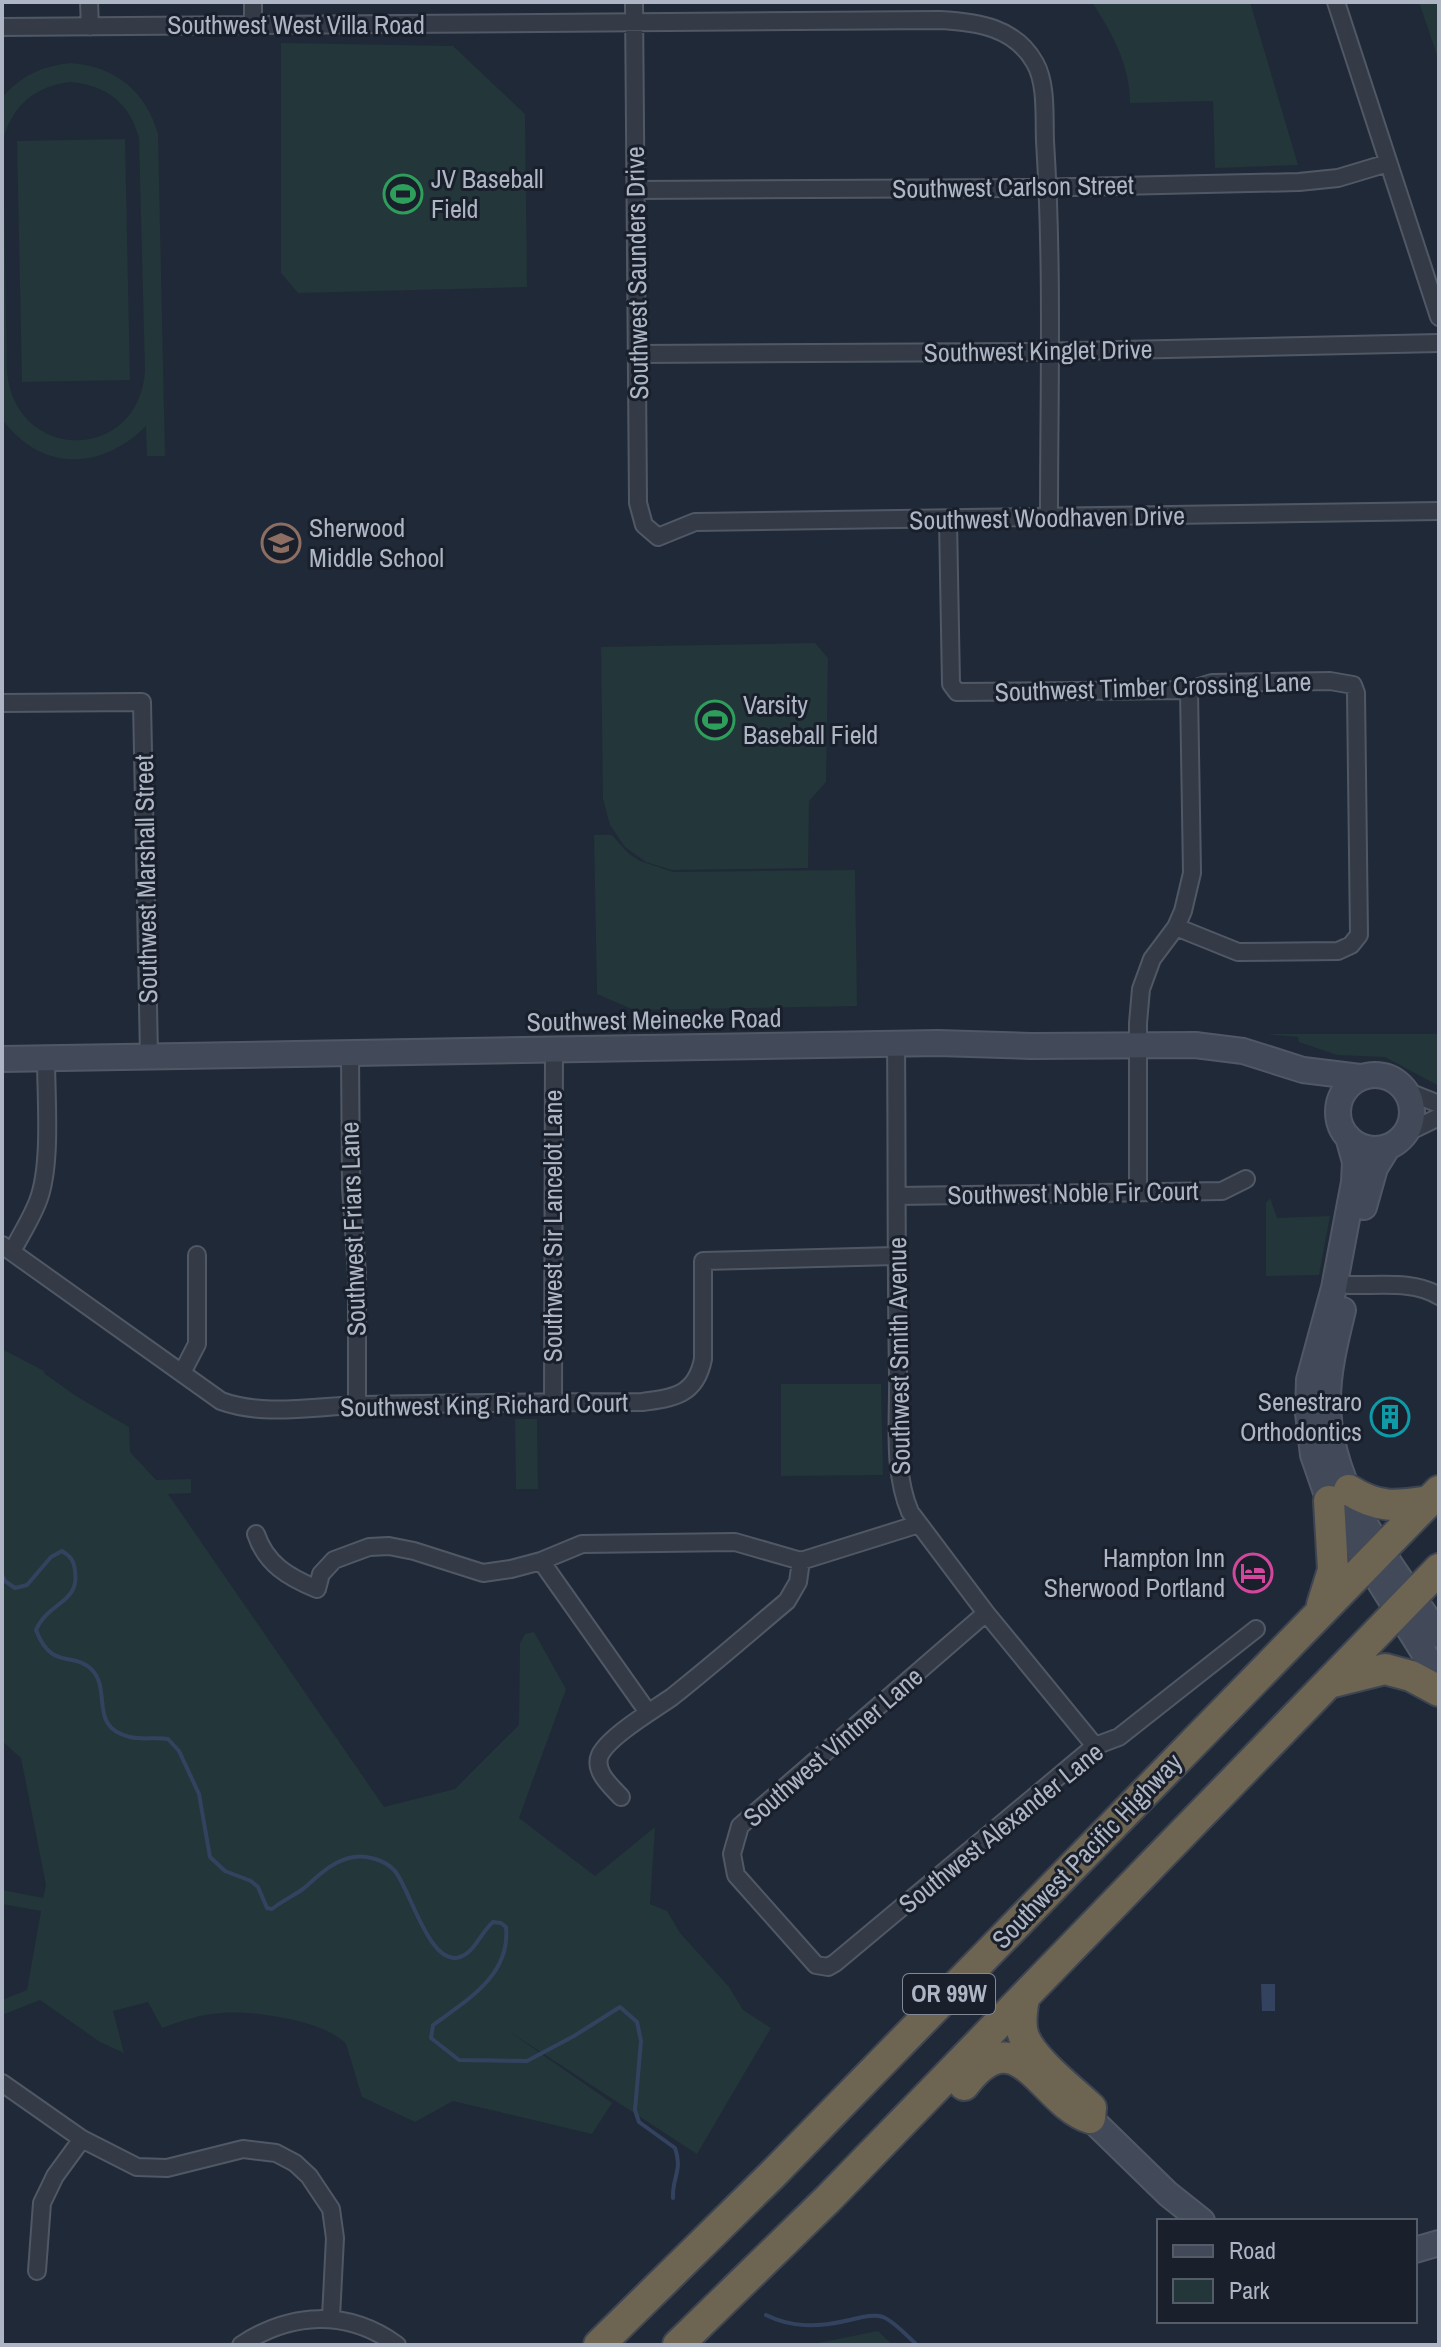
<svg xmlns="http://www.w3.org/2000/svg" width="1441" height="2347" font-family="'Archivo Narrow',sans-serif">
	<style>
		.green { fill: #233639; fill-rule: evenodd }
		.water { fill: #33435f }
		.lines { fill: none; stroke-linecap: round; stroke-linejoin: round }
		.stream { stroke: #33435f; stroke-width: 4 }
		.street-casing { stroke: #515865; stroke-width: 20 }
		.secondary-casing { stroke: #515865; stroke-width: 28 }
		.highway-casing { stroke: #3e4552; stroke-width: 34 }
		.street { stroke: #343b47; stroke-width: 16 }
		.secondary { stroke: #424a5a; stroke-width: 24 }
		.highway { stroke: #6d6451; stroke-width: 30 }
		.labels { text-anchor: middle; stroke-width: 6; stroke-linejoin: round; paint-order: stroke }
		.shield { fill: #19202c; stroke: #818896; stroke-width: 2 }
		.shield-label { font-size: 24px; font-weight: bold; fill: #aeb5c4 }
		.street-label { font-size: 26px; fill: #aeb5c4; stroke: #19202c }
		.poi-label { font-size: 26px; fill: #aeb5c4; stroke: #19202c; text-anchor: start }
	</style>
	<rect width="100%" height="100%" fill="#202937"/>
	<path class="green" d="M 1092,2 L 1250,2 L 1298,165 L 1215,168 L 1213,101 L 1130,103 C 1130,65 1112,33 1092,2 Z
		M 1419,2 L 1439,2 L 1439,61 Z
		M 281,43 L 453,46 L 525,114 L 527,287 L 298,293 L 281,273 Z
		M 70,63 C 115,66 146,91 158,134 L 165,456 L 147,456 L 146,426 C 101,471 41,472 2,419 L 2,98 C 20,76 42,66 70,63 ZM 70,82 C 106,85 130,103 139,138 L 145,371 C 139,462 17,464 7,373 L 3,140 C 12,106 35,86 70,82 Z
		M 125,139 L 130,380 L 22,382 L 17,141 Z
		M 815,643 L 828,658 L 826,782 L 809,801 L 808,868 L 672,870 L 646,862 L 625,847 L 610,825 L 603,799 L 601,647 Z
		M 594,835 L 612,835 L 629,854 L 640,861 L 673,872 L 855,870 L 857,1006 L 634,1010 L 597,994 Z
		M 1266,1034 L 1439,1034 L 1439,1086 L 1385,1057 L 1337,1055 L 1299,1042 L 1298,1037 Z
		M 1270,1198 L 1277,1218 L 1330,1216 L 1319,1275 L 1266,1276 L 1266,1203 Z
		M 2,1349 L 44,1371 L 45,1374 L 76,1396 L 129,1427 L 130,1452 L 156,1480 L 191,1479 L 191,1493 L 168,1494 L 384,1807 L 455,1789 L 519,1725 L 520,1643 L 525,1634 L 534,1632 L 566,1689 L 519,1818 L 595,1876 L 655,1827 L 650,1904 L 667,1911 L 680,1933 L 729,1987 L 743,2010 L 771,2028 L 697,2154 L 510,2032 L 612,2103 L 592,2134 L 453,2101 L 415,2122 L 362,2097 L 346,2044 C 326,2021 252,2010 222,2013 C 202,2014 181,2021 162,2028 L 148,2002 L 113,2011 L 124,2053 L 100,2042 L 40,2000 L 2,2015 L 2,2000 L 27,1990 L 41,1911 L 2,1904 L 2,1890 L 43,1898 L 46,1885 L 21,1758 L 2,1741 Z
		M 781,1384 L 881,1384 L 883,1475 L 781,1476 Z
		M 515,1419 L 537,1419 L 538,1489 L 516,1489 Z
		M 878,2331 L 893,2345 L 808,2345 Z"/>
	<path class="water" d="M 1261,1984 L 1275,1984 L 1275,2011 L 1262,2011 Z"/>
	<g class="lines">
		<path class="stream" d="M 2,1575 L 5,1581 L 15,1588 L 27,1585 L 51,1557 L 62,1551 C 70,1556 74,1560 75,1571 C 80,1603 48,1602 36,1630 C 52,1672 74,1650 93,1671 C 111,1692 89,1728 130,1737 C 142,1740 155,1737 168,1739 L 179,1751 L 199,1794 L 210,1857 L 225,1871 L 251,1881 L 258,1887 L 267,1908 L 272,1909 C 282,1901 293,1896 303,1889 C 318,1876 333,1860 354,1857 C 366,1855 385,1860 394,1870 C 409,1885 429,1968 460,1957 C 475,1952 481,1932 493,1922 L 501,1923 L 506,1927 C 511,1975 467,2000 433,2025 L 431,2038 L 459,2060 L 527,2061 L 574,2036 L 620,2007 L 637,2022 L 641,2041 L 635,2110 L 639,2122 L 675,2148 C 683,2170 672,2177 673,2198
			M 766,2315 C 792,2328 818,2327 845,2321 C 856,2319 872,2313 883,2317 C 895,2322 907,2336 917,2345"/>
		<defs>
			<path id="street" d="M 89,2 L 90,27
				M 634,2 L 638,503 L 644,525 L 658,537 L 695,522 L 1439,511
				M 1336,2 L 1439,317
				M 253,26 L 253,2
				M 2,27 L 940,20 C 977,22 1015,27 1035,63 C 1047,84 1044,117 1045,141 C 1053,266 1049,393 1049,518
				M 636,190 L 1029,188 L 1299,182 L 1338,178 L 1388,163
				M 638,354 L 1027,352 L 1439,343
				M 948,520 L 951,684 L 957,692 L 1189,690 L 1212,683 L 1330,681 L 1353,685 L 1356,693 L 1359,935 L 1351,945 L 1338,951 L 1238,952 L 1176,927
				M 2,703 L 142,702 L 149,1056
				M 896,1044 C 897,1154 896,1264 898,1373 C 899,1418 892,1470 910,1512 L 986,1613 L 1095,1746
				M 350,1053 L 351,1188 L 357,1274 L 357,1405
				M 1406,1091 L 1439,1104
				M 1406,1133 L 1439,1117
				M 1138,1191 L 1138,1023 L 1141,989 L 1152,959 L 1176,927 L 1183,911 L 1192,873 L 1189,690
				M 897,1196 L 1222,1191 L 1246,1179
				M 2,1245 L 221,1401 C 265,1417 315,1406 361,1405 C 454,1403 548,1402 642,1402 C 674,1398 696,1395 703,1359 L 703,1261 L 895,1256
				M 12,1251 C 21,1235 31,1219 38,1201 C 52,1165 46,1098 46,1058
				M 1348,1285 C 1378,1286 1414,1280 1439,1296
				M 182,1373 L 197,1344 L 197,1255
				M 553,1402 L 554,1049
				M 256,1534 C 266,1564 288,1577 317,1589 L 321,1574 L 334,1560 L 369,1547 L 389,1546 L 414,1551 L 483,1573 L 511,1569 L 541,1561 L 582,1544 L 735,1542 L 801,1561 L 919,1524
				M 541,1561 L 647,1711
				M 986,1613 L 740,1826 L 732,1854 L 736,1875 L 816,1965 L 828,1967 L 835,1963 L 1095,1746 L 1119,1737 L 1256,1629
				M 621,1797 C 611,1786 593,1771 600,1755 C 609,1736 655,1709 672,1697 C 711,1666 749,1633 787,1601 L 798,1582 L 801,1561
				M 2,2083 L 82,2139 L 137,2167 L 167,2168 L 243,2149 L 276,2153 L 295,2163 L 309,2176 L 331,2209 L 335,2238 L 331,2317
				M 37,2271 L 42,2203 L 55,2176 L 82,2139
				M 241,2345 C 291,2312 347,2309 397,2345"/>
			<path id="secondary" d="M 2,1059 L 938,1043 L 1031,1046 L 1195,1045 L 1243,1051 L 1303,1070 L 1360,1077
				M1338 1112a37 37 0 1 1 74 0a37 37 0 1 1-74 0Z
				M 1348,1137 L 1355,1162 L 1354,1182 L 1334,1288 L 1309,1380 L 1308,1413 L 1313,1455 L 1329,1501 L 1439,1677
				M 1364,1207 L 1375,1168 L 1388,1147
				M 1343,1310 C 1336,1339 1328,1370 1328,1400 C 1327,1489 1392,1565 1439,1635
				M 1090,2118 L 1168,2194 L 1202,2221
				M 1415,2250 L 1439,2243"/>
			<path id="highway" d="M 1349,1490 C 1379,1509 1396,1506 1429,1501
				M 1322,1605 L 1333,1570 L 1329,1501
				M 1329,1683 L 1385,1669 L 1411,1676 L 1439,1691
				M 964,2085 C 1018,2013 1043,2104 1090,2118 L 1091,2108 C 1072,2090 1033,2060 1024,2037 C 1019,2025 1022,2010 1024,1998
				M 599,2345 L 772,2175 L 1439,1491
				M 678,2345 L 828,2199 L 1439,1569"/>
		</defs>
		<use href="#street" class="street-casing"/>
		<use href="#secondary" class="secondary-casing"/>
		<use href="#highway" class="highway-casing"/>
		<use href="#street" class="street"/>
		<use href="#secondary" class="secondary"/>
		<use href="#highway" class="highway"/>
	</g>
	<defs>
		<symbol id="stadium-ring" viewBox="-11 -11 22 22"><circle r="9.5" fill="#19202c" stroke="#2e9e5b" stroke-width="1.5"/><path d="M0-5a6.5 5 0 1 0 0 10a6.5 5 0 1 0 0-10ZM-3.5-1.8h7v3.6h-7Z" fill="#2e9e5b"/></symbol>
		<symbol id="school-ring" viewBox="-11 -11 22 22"><circle r="9.5" fill="#19202c" stroke="#8d6e63" stroke-width="1.5"/><path d="M0-5L7-2L0 1L-7-2ZM-4 1L0 2.5L4 1V4Q0 6-4 4Z" fill="#8d6e63"/></symbol>
		<symbol id="building-ring" viewBox="-11 -11 22 22"><circle r="9.5" fill="#19202c" stroke="#0f9aa8" stroke-width="1.5"/><path d="M-4-6H4V6H1V3H-1V6H-4ZM-2.5-4.3h1.7v1.8h-1.7ZM.8-4.3h1.7v1.8H.8ZM-2.5-1h1.7V.8h-1.7ZM.8-1h1.7V.8H.8Z" fill="#0f9aa8"/></symbol>
		<symbol id="hotel-ring" viewBox="-11 -11 22 22"><circle r="9.5" fill="#19202c" stroke="#d1479c" stroke-width="1.5"/><path d="M-6-4.5h1.5V1H6V5H4.5V3h-9V5H-6ZM-4 0a1.8 1.8 0 1 1 3.6 0ZM.5 0V-2.5h3Q6-2.5 6 0Z" fill="#d1479c"/></symbol>
	</defs>
	<g fill-rule="evenodd">
		<use href="#stadium-ring" x="381" y="172" width="44" height="44"/>
		<use href="#school-ring" x="259" y="521" width="44" height="44"/>
		<use href="#stadium-ring" x="693" y="698" width="44" height="44"/>
		<use href="#building-ring" x="1368" y="1395" width="44" height="44"/>
		<use href="#hotel-ring" x="1231" y="1551" width="44" height="44"/>
	</g>
	<g class="labels">
		<rect class="shield" x="903" y="1974" width="92" height="40" rx="6"/>
		<g class="shield-label">
			<text x="949" y="2002">OR 99W</text>
		</g>
		<g class="street-label">
			<text x="296" y="34">Southwest West Villa Road</text>
			<text transform="translate(1013 187) rotate(-1)" y="9">Southwest Carlson Street</text>
			<text transform="translate(637 273) rotate(-91)" y="9">Southwest Saunders Drive</text>
			<text transform="translate(1038 351) rotate(-1)" y="9">Southwest Kinglet Drive</text>
			<text transform="translate(1047 518) rotate(-1)" y="9">Southwest Woodhaven Drive</text>
			<text transform="translate(1153 687) rotate(-2)" y="9">Southwest Timber Crossing Lane</text>
			<text transform="translate(146 879) rotate(-91)" y="9">Southwest Marshall Street</text>
			<text transform="translate(654 1020) rotate(-1)" y="9">Southwest Meinecke Road</text>
			<text transform="translate(1073 1193) rotate(-1)" y="9">Southwest Noble Fir Court</text>
			<text transform="translate(553 1226) rotate(-90)" y="9">Southwest Sir Lancelot Lane</text>
			<text transform="translate(353 1229) rotate(-92)" y="9">Southwest Friars Lane</text>
			<text transform="translate(899 1356) rotate(-91)" y="9">Southwest Smith Avenue</text>
			<text transform="translate(484 1405) rotate(-1)" y="9">Southwest King Richard Court</text>
			<text transform="translate(833 1747) rotate(-41)" y="9">Southwest Vintner Lane</text>
			<text transform="translate(1001 1828) rotate(-39)" y="9">Southwest Alexander Lane</text>
			<text transform="translate(1087 1851) rotate(-46)" y="9">Southwest Pacific Highway</text>
		</g>
		<g class="poi-label">
			<text x="431" y="188">JV Baseball<tspan x="431" dy="30">Field</tspan></text>
			<text x="309" y="537">Sherwood<tspan x="309" dy="30">Middle School</tspan></text>
			<text x="743" y="714">Varsity<tspan x="743" dy="30">Baseball Field</tspan></text>
			<text x="1362" y="1411" text-anchor="end">Senestraro<tspan x="1362" dy="30">Orthodontics</tspan></text>
			<text x="1225" y="1567" text-anchor="end">Hampton Inn<tspan x="1225" dy="30">Sherwood Portland</tspan></text>
		</g>
	</g>
	<rect width="1441" height="2347" fill="none" stroke="#aeb5c4" stroke-width="8"/>
	<rect x="1157" y="2219" width="260" height="104" fill="#19202c" stroke="#555c69" stroke-width="2"/>
	<rect x="1173" y="2245" width="40" height="12" fill="#424a5a" stroke="#555c69" stroke-width="2"/>
	<text x="1229" y="2259" font-size="24" fill="#aeb5c4">Road</text>
	<rect x="1173" y="2279" width="40" height="24" fill="#233639" stroke="#555c69" stroke-width="2"/>
	<text x="1229" y="2299" font-size="24" fill="#aeb5c4">Park</text>
</svg>
